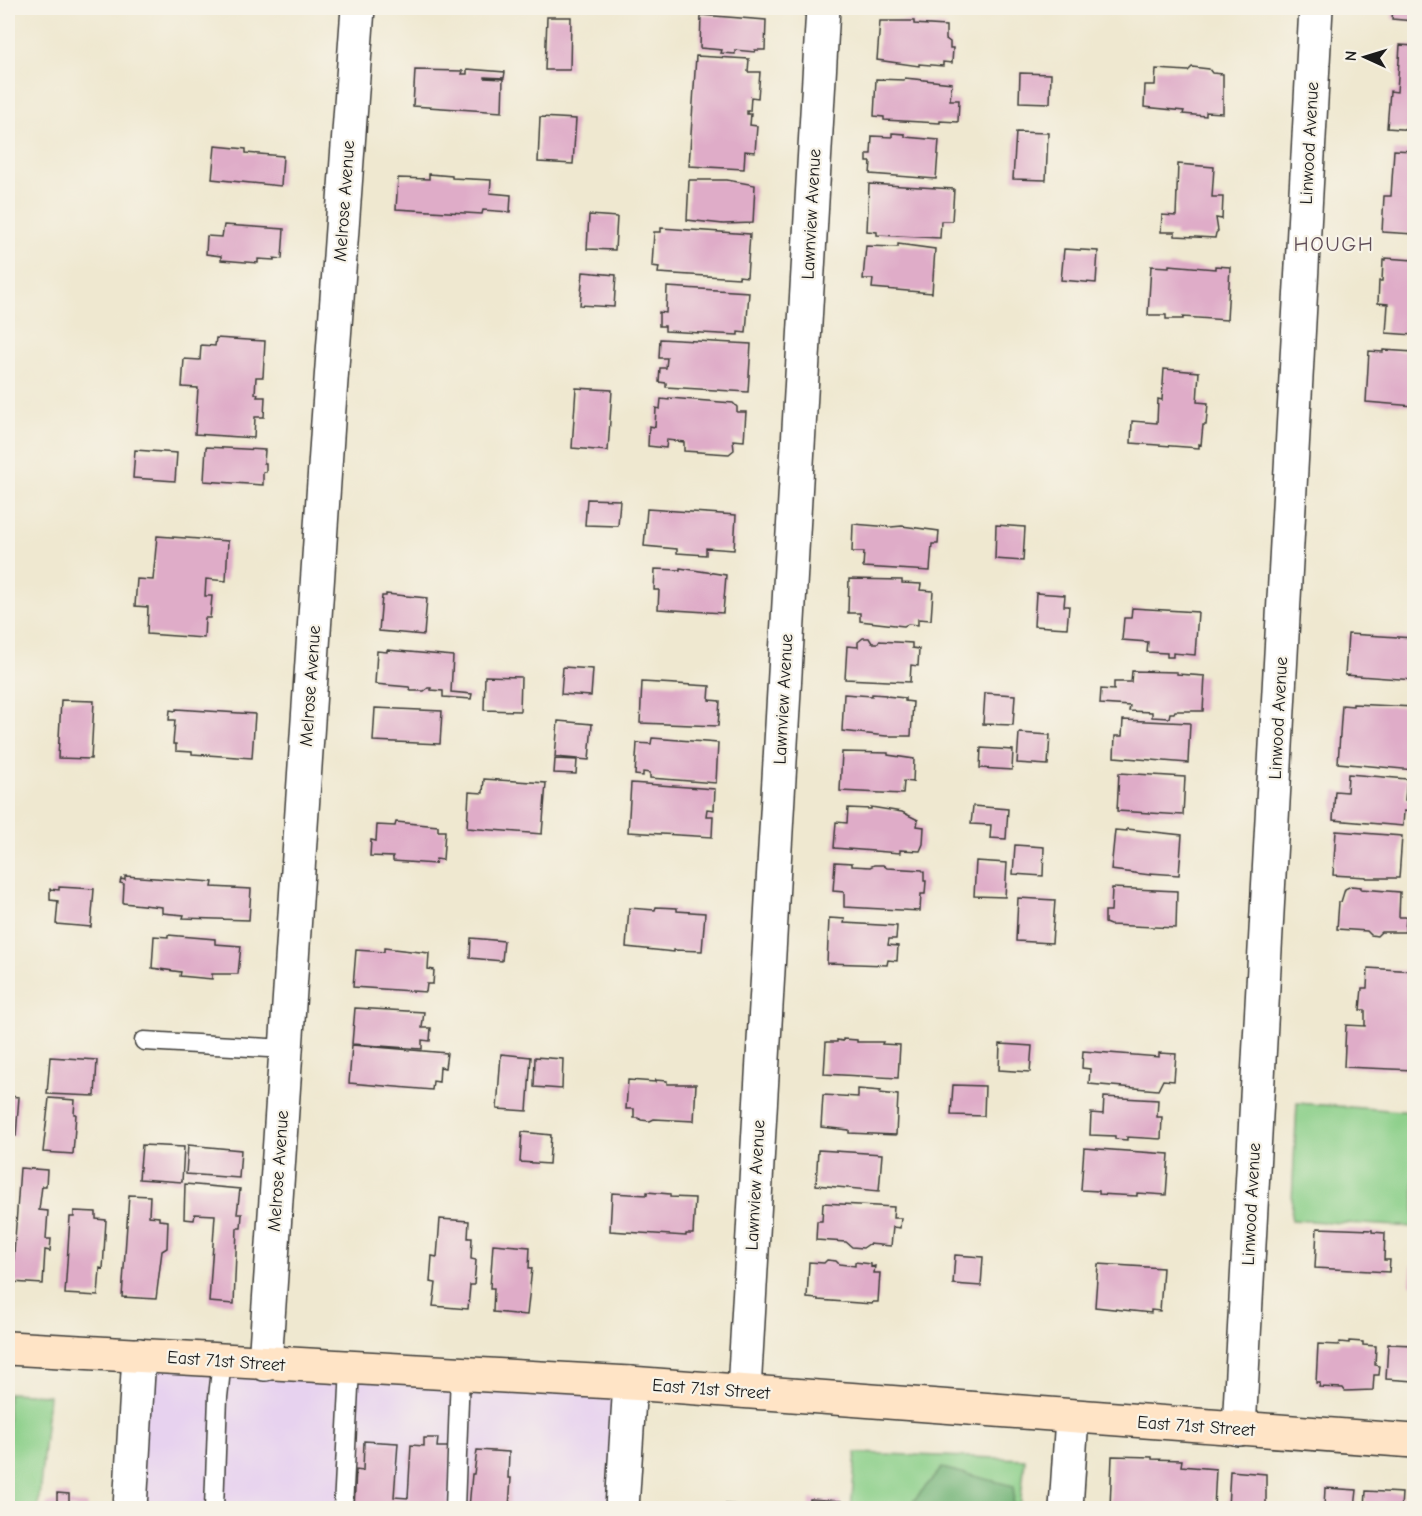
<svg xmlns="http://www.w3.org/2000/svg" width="1422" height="1516" font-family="'Comic Neue',sans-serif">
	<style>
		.built { fill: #e7d2ef }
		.green { fill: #8bcf89; stroke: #547652; stroke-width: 1.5 }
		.forest { fill: #70b275; stroke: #466748; stroke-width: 1.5 }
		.building { fill: #dfacc8 }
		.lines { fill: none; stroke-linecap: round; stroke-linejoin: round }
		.lane-casing { stroke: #3c3b37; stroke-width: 21 }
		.street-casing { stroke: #3c3b37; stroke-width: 36 }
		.secondary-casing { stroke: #3c3b37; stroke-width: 36 }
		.lane { stroke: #fff; stroke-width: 18 }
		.street { stroke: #fff; stroke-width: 33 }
		.secondary { stroke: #ffe4c6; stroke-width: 33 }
		.labels { text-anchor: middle; stroke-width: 4.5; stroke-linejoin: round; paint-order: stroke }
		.street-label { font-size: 18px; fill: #1c1c1c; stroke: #f7f3e8 }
		.quarter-label { font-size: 21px; letter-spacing: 1.5px; fill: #604e58; stroke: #f7f3e8 }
	</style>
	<rect width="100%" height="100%" fill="#f7f3e8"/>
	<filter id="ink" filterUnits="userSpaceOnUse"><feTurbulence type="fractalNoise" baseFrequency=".0167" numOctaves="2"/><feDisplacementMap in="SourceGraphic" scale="12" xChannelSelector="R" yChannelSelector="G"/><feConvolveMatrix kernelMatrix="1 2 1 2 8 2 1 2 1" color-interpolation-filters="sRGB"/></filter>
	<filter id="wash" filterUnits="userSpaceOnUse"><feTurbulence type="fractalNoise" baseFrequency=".008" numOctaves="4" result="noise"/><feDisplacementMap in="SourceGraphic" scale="24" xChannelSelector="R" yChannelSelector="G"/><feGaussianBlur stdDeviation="1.35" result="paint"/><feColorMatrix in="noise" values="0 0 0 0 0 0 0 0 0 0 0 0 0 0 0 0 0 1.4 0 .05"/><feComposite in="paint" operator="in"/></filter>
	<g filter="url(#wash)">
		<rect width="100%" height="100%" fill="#efe8d0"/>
		<path class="built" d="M 139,1355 L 630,1383 L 622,1508 L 130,1508 Z"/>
		<path class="green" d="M 1297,1103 L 1414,1112 L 1414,1227 L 1291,1220 Z
			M 8,1393 L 49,1395 L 38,1508 L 8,1508 Z
			M 856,1453 L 1025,1459 L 1020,1508 L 851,1508 Z"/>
		<path class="forest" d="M 942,1468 L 1014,1486 L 1013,1508 L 907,1508 Z"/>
		<g id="blocks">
			<path class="building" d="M 1393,8 L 1414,8 L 1414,21 L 1392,19 Z
				M 701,15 L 766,20 L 765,50 L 755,50 L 755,52 L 735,50 L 735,54 L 721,53 L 722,50 L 700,48 Z
				M 547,17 L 571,17 L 570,70 L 545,70 Z
				M 880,21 L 914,21 L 914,24 L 946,26 L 946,39 L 950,42 L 950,48 L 953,48 L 952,63 L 943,62 L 943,66 L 919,64 L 919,66 L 877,60 Z
				M 1400,45 L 1414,46 L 1414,130 L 1387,128 L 1390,91 L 1397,92 Z
				M 696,56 L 749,59 L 748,72 L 760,72 L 758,98 L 751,97 L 750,111 L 747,111 L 747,114 L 751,114 L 750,125 L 757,126 L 755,152 L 745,151 L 744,169 L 689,166 Z
				M 1192,67 L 1209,69 L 1212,73 L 1223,74 L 1223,113 L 1206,112 L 1206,116 L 1183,114 L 1184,111 L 1144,107 L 1145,85 L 1155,85 L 1156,69 L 1188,71 Z
				M 467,69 L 505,72 L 504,78 L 485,77 L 485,78 L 503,79 L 502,112 L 413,106 L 415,70 L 463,71 L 462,74 L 467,74 Z
				M 1020,73 L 1051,74 L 1050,103 L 1019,102 Z
				M 905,78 L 952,83 L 950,100 L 959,100 L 958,122 L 940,121 L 940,123 L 884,120 L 884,117 L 874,116 L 876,79 L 904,80 Z
				M 540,117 L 576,119 L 573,164 L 538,162 Z
				M 1016,132 L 1048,133 L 1046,180 L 1013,179 Z
				M 892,133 L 905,134 L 905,137 L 939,140 L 936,179 L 870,174 L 871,162 L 867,162 L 867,154 L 871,154 L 872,136 L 892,137 Z
				M 215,146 L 246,149 L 246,153 L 283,156 L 281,186 L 212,179 Z
				M 1394,150 L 1414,151 L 1414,234 L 1382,232 L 1384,196 L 1391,196 Z
				M 1178,164 L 1214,167 L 1212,197 L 1223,197 L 1222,219 L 1216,218 L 1218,231 L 1216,233 L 1215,238 L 1175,236 L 1175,232 L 1161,232 L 1162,215 L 1176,216 Z
				M 429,174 L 452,176 L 452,178 L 491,180 L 490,193 L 511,195 L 510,212 L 483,210 L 482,214 L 396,209 L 398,178 L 429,179 Z
				M 689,180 L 727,180 L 755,185 L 753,223 L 723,224 L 687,220 Z
				M 869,184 L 954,189 L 952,221 L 941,221 L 940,238 L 877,235 L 877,232 L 867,231 Z
				M 589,215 L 617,217 L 615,250 L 587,249 Z
				M 224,225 L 284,229 L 282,259 L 274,258 L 274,260 L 258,259 L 258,263 L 221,260 L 221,256 L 206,254 L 207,236 L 222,237 Z
				M 661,228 L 750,234 L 747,277 L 739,276 L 739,278 L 658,273 L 659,267 L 652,266 L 654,232 L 661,232 Z
				M 898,244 L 935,249 L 932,293 L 872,288 L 873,279 L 863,279 L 866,246 L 898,247 Z
				M 1064,249 L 1098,251 L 1096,283 L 1061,280 Z
				M 1385,258 L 1414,260 L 1414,335 L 1386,333 L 1388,304 L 1378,303 L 1379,281 L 1382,281 L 1383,260 L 1385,260 Z
				M 1169,265 L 1215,269 L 1215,266 L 1230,267 L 1227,320 L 1183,317 L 1183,319 L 1166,319 L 1166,315 L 1148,315 L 1151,266 L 1169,267 Z
				M 583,272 L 616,275 L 614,307 L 580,305 Z
				M 667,287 L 749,292 L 746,333 L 738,332 L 738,335 L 665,331 L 665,326 L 659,326 L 659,312 L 666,313 Z
				M 216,338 L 265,341 L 263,377 L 256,377 L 255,394 L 258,394 L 257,397 L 265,397 L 264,417 L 255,417 L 254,438 L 195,434 L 198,388 L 182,387 L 184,359 L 200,360 L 201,345 L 215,346 Z
				M 660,339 L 751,344 L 748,392 L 666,387 L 666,383 L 659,382 L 660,368 L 666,368 L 667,358 L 659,358 Z
				M 1383,350 L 1414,352 L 1414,406 L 1366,402 L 1369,351 L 1383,352 Z
				M 1164,369 L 1199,372 L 1197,402 L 1208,403 L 1206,425 L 1203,425 L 1201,445 L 1199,444 L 1199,448 L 1131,443 L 1132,421 L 1157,423 L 1158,399 L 1162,400 Z
				M 576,388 L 612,390 L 608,451 L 572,448 Z
				M 669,398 L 733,403 L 737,407 L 737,412 L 746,412 L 744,441 L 733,440 L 734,450 L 729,454 L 684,451 L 684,442 L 667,440 L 666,448 L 648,446 L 649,426 L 655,427 L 656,408 L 660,409 L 661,399 L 669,400 Z
				M 206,447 L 265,450 L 264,463 L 266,463 L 266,472 L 263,472 L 263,485 L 204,481 Z
				M 135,450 L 177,453 L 175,481 L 133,478 Z
				M 587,499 L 620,500 L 618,526 L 585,525 Z
				M 647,509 L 736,515 L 734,550 L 706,548 L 706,555 L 677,553 L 677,549 L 644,546 Z
				M 853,524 L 891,527 L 902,526 L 939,531 L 938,544 L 932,544 L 930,571 L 863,567 L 864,552 L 852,552 Z
				M 996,525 L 1025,527 L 1023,561 L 995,559 Z
				M 157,536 L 228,541 L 226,581 L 206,579 L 205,596 L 212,596 L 210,618 L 205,618 L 204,638 L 147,634 L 148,607 L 135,606 L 137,579 L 153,580 Z
				M 680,568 L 726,575 L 723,613 L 658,609 L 659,590 L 654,590 L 655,569 L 680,570 Z
				M 849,579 L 902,580 L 902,583 L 921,584 L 920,590 L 933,591 L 931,620 L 918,619 L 918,625 L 908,624 L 904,626 L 860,621 L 860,613 L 848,613 Z
				M 1036,593 L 1065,595 L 1064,606 L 1069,606 L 1067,628 L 1034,626 Z
				M 386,594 L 427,598 L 424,635 L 379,631 L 382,596 L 386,596 Z
				M 1132,608 L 1198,612 L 1195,655 L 1173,653 L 1173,657 L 1167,657 L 1167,653 L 1147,652 L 1148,642 L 1122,640 L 1124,618 L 1131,618 Z
				M 1348,634 L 1414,638 L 1414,680 L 1345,675 Z
				M 863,638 L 869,638 L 872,643 L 878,643 L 879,641 L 912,643 L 912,648 L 919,649 L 918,666 L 911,665 L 910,682 L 845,679 L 847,646 L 858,647 L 858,642 Z
				M 387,650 L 453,656 L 451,692 L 472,694 L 471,699 L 443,697 L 443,691 L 431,690 L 431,688 L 428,688 L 424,691 L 411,691 L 409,687 L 375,684 L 377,651 L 387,652 Z
				M 563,667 L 593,669 L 591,696 L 561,694 Z
				M 1132,671 L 1177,672 L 1177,674 L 1205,676 L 1203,711 L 1175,711 L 1174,713 L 1170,713 L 1169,718 L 1152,717 L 1152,712 L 1129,711 L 1130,706 L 1100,704 L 1101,689 L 1114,690 L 1114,682 L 1131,682 Z
				M 485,676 L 521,677 L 520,711 L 484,710 Z
				M 642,682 L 710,686 L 709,700 L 720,701 L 718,726 L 640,723 Z
				M 985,693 L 1015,695 L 1013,725 L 983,724 Z
				M 844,694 L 872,696 L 872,694 L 886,695 L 886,696 L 905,698 L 905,701 L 913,702 L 911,736 L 886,736 L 842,731 Z
				M 61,700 L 94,701 L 91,759 L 58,758 Z
				M 1353,704 L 1414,707 L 1414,770 L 1338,763 L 1342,705 L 1353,706 Z
				M 375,708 L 442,711 L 440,744 L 373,741 Z
				M 176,709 L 255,714 L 252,758 L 192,754 L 192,752 L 176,751 L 176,744 L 173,744 L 175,720 L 169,720 L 170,710 L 176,711 Z
				M 1123,720 L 1190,723 L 1188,763 L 1114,757 L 1115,736 L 1122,736 Z
				M 558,721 L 592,724 L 589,760 L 555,757 Z
				M 1019,733 L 1050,735 L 1048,765 L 1017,763 Z
				M 652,738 L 718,743 L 716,783 L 650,778 L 650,773 L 643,772 L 643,776 L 635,775 L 637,743 L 651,744 Z
				M 981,748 L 1013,750 L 1012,770 L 980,768 Z
				M 842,752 L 888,753 L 888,755 L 914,759 L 913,782 L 904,781 L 903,794 L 840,791 Z
				M 555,759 L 577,760 L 576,774 L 554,773 Z
				M 1119,773 L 1185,777 L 1183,815 L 1117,811 Z
				M 1348,774 L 1407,779 L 1405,800 L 1410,800 L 1410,812 L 1404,811 L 1403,826 L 1333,820 L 1335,791 L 1347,792 Z
				M 484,779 L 546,783 L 542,834 L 467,828 L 469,792 L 483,793 Z
				M 631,783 L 715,789 L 714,810 L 707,809 L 706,816 L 713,816 L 712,837 L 628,832 Z
				M 973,806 L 1008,809 L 1006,839 L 990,838 L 991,825 L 971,824 Z
				M 871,807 L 902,812 L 918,820 L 917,826 L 924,827 L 923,844 L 920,851 L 900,850 L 900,853 L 834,848 L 836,822 L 847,823 L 848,808 L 871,809 Z
				M 396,822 L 438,826 L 438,831 L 445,831 L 443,860 L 436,859 L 435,864 L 393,861 L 393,857 L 370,856 L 371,840 L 376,841 L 377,825 L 395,826 Z
				M 1127,829 L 1182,835 L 1179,875 L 1150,873 L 1150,875 L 1111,870 L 1115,830 L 1127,831 Z
				M 1336,831 L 1402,836 L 1399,878 L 1366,878 L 1366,877 L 1333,875 Z
				M 1015,845 L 1044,847 L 1043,876 L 1013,874 Z
				M 976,861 L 1007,863 L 1005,897 L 974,896 Z
				M 835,862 L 852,863 L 852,866 L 870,867 L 874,865 L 883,865 L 887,868 L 922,870 L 924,872 L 924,881 L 926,881 L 925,894 L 921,894 L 920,911 L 844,907 L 844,892 L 833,891 Z
				M 125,876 L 213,882 L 212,887 L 251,889 L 249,920 L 183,918 L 184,915 L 162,913 L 162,907 L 123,903 L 124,884 L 120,883 L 121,879 L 125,880 Z
				M 1351,886 L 1361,887 L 1361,889 L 1400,892 L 1399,917 L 1406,917 L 1405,932 L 1381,932 L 1377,936 L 1371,935 L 1367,931 L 1337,929 L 1339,902 L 1341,902 L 1345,889 Z
				M 59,887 L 94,889 L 91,927 L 56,924 L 58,901 L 50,900 L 50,889 L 59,890 Z
				M 1112,888 L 1177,891 L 1176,928 L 1110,925 L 1105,923 L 1105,911 L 1111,911 Z
				M 1018,898 L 1055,900 L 1052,943 L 1016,941 Z
				M 656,907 L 677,908 L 677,911 L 705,913 L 702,951 L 674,950 L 674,952 L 626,947 L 629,908 L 655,910 Z
				M 829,918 L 845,919 L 844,923 L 897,926 L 896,939 L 889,939 L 888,945 L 898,946 L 897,961 L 888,960 L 887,965 L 827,963 Z
				M 168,935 L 215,939 L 215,944 L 241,946 L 238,974 L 212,974 L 212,979 L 180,976 L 181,972 L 152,968 L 154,936 L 168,937 Z
				M 471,938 L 504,941 L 502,961 L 470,958 Z
				M 384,948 L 429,953 L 428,969 L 434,970 L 433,984 L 427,984 L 426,992 L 353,987 L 356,950 L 384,952 Z
				M 1368,968 L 1414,971 L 1414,1070 L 1344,1067 L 1346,1025 L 1365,1026 L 1365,1010 L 1360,1010 L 1362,988 L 1367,988 Z
				M 355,1008 L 424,1012 L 422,1028 L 431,1028 L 430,1041 L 422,1040 L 422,1049 L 352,1044 Z
				M 843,1039 L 857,1040 L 857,1042 L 883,1042 L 882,1044 L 900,1045 L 898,1078 L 824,1074 L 826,1042 L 837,1042 L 837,1040 L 843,1041 Z
				M 1000,1044 L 1032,1046 L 1030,1072 L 999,1070 Z
				M 352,1045 L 447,1053 L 445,1068 L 440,1067 L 439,1082 L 433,1081 L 432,1090 L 349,1083 Z
				M 1083,1051 L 1159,1057 L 1159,1053 L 1176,1054 L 1174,1081 L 1163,1080 L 1158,1090 L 1089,1084 L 1090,1069 L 1082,1068 Z
				M 501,1054 L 531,1057 L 527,1111 L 497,1109 Z
				M 50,1057 L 97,1060 L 95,1096 L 47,1094 Z
				M 535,1057 L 563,1059 L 562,1089 L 534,1087 Z
				M 628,1080 L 655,1082 L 655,1080 L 667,1081 L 667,1084 L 696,1084 L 694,1121 L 654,1119 L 650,1121 L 641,1120 L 639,1118 L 634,1118 L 634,1109 L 626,1109 Z
				M 953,1085 L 985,1086 L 984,1116 L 951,1115 Z
				M 858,1089 L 881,1091 L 880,1093 L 898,1095 L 896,1135 L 849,1133 L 849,1130 L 821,1127 L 823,1095 L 858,1097 Z
				M 8,1096 L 19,1097 L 16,1136 L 8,1136 Z
				M 1104,1097 L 1158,1100 L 1157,1117 L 1162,1117 L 1161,1139 L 1127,1137 L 1127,1140 L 1115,1139 L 1115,1136 L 1090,1135 L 1091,1113 L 1103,1114 Z
				M 49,1098 L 75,1100 L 74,1114 L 76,1114 L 73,1154 L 43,1152 Z
				M 522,1132 L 551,1135 L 549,1164 L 520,1162 Z
				M 142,1145 L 184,1147 L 182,1182 L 139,1179 Z
				M 188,1145 L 241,1150 L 239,1178 L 186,1174 Z
				M 1084,1148 L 1169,1154 L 1166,1195 L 1137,1193 L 1137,1196 L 1099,1194 L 1099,1191 L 1081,1190 Z
				M 818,1150 L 882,1154 L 879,1191 L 816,1185 Z
				M 20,1168 L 47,1170 L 46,1186 L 42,1186 L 39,1210 L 48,1211 L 46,1239 L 51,1239 L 50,1251 L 45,1250 L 43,1284 L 12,1282 Z
				M 185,1184 L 240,1189 L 237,1214 L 242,1214 L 241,1228 L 237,1228 L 234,1304 L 209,1302 L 215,1215 L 195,1214 L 194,1220 L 184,1219 Z
				M 647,1192 L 670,1194 L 670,1197 L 695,1198 L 693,1234 L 686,1234 L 686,1236 L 610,1231 L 612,1193 L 647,1195 Z
				M 129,1195 L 150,1196 L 149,1216 L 159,1217 L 159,1220 L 168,1221 L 167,1248 L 162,1251 L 156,1299 L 122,1297 Z
				M 823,1203 L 894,1207 L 893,1218 L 901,1218 L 900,1228 L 893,1227 L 891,1246 L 869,1244 L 863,1248 L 852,1247 L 846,1242 L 816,1240 L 817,1221 L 822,1221 Z
				M 74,1211 L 96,1212 L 96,1219 L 106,1220 L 103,1269 L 100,1268 L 98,1296 L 65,1294 L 70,1217 L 74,1217 Z
				M 440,1219 L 469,1221 L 468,1238 L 472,1238 L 471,1259 L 476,1260 L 474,1285 L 470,1285 L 468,1309 L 433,1306 L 436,1283 L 430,1282 L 432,1256 L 437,1257 Z
				M 1317,1228 L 1372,1230 L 1372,1232 L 1385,1233 L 1384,1260 L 1390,1260 L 1389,1272 L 1315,1268 Z
				M 493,1244 L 530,1247 L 529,1268 L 532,1268 L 527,1315 L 493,1312 L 494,1288 L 490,1288 Z
				M 955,1255 L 983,1257 L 981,1286 L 953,1284 Z
				M 827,1260 L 836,1261 L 839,1264 L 855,1266 L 855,1262 L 871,1264 L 871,1267 L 875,1266 L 874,1273 L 880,1273 L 878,1302 L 873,1302 L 872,1304 L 818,1300 L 818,1299 L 807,1298 L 809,1262 L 824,1263 Z
				M 1098,1264 L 1163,1268 L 1160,1311 L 1151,1310 L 1151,1313 L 1095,1307 Z
				M 1412,1264 L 1414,1264 L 1414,1285 L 1410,1284 Z
				M 1349,1341 L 1363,1342 L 1363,1345 L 1376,1346 L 1375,1365 L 1380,1366 L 1379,1375 L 1374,1375 L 1373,1390 L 1345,1391 L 1343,1388 L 1319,1387 L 1320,1383 L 1316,1383 L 1318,1344 L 1339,1345 L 1340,1342 L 1349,1343 Z
				M 1388,1344 L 1414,1345 L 1414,1381 L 1386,1379 Z
				M 424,1438 L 438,1438 L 437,1447 L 451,1447 L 447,1508 L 354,1508 L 356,1470 L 363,1471 L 364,1441 L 398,1443 L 394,1497 L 408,1498 L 411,1445 L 424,1446 Z
				M 477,1450 L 509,1452 L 508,1478 L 511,1478 L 509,1508 L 469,1508 L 472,1474 L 474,1474 Z
				M 1112,1456 L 1152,1457 L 1152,1459 L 1182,1460 L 1181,1466 L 1216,1469 L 1214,1508 L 1110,1508 Z
				M 1230,1471 L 1266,1474 L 1266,1505 L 1265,1508 L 1228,1508 Z
				M 1325,1488 L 1357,1490 L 1355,1508 L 1324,1508 Z
				M 1366,1491 L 1402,1493 L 1401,1508 L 1365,1508 Z
				M 57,1493 L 69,1494 L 69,1503 L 87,1504 L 87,1508 L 46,1508 L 47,1502 L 57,1502 Z
				M 810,1499 L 841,1501 L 840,1508 L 809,1508 Z
				M 687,1503 L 743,1505 L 743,1508 L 687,1508 Z"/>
		</g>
	</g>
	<g filter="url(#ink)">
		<use href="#blocks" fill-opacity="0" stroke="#3c3b37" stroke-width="1.5"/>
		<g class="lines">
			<defs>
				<path id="lane" d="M 144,1041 L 286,1049
					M 214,1508 L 218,1397 L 222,1361
					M 343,1508 L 350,1368
					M 455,1508 L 460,1374"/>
				<path id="street" d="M 265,1364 L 328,422 L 358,8
					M 744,1391 L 823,8
					M 1239,1429 L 1316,8
					M 130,1508 L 139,1355
					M 622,1508 L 630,1383
					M 1066,1508 L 1072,1417"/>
				<path id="secondary" d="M 8,1348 L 630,1383 L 1414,1441"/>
			</defs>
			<use href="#lane" class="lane-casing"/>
			<use href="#street" class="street-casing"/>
			<use href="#secondary" class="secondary-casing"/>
			<use href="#lane" class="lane"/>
			<use href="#street" class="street"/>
			<use href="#secondary" class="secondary"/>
		</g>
	</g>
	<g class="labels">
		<g class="street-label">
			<text transform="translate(1309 143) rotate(-87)" y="6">Linwood Avenue</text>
			<text transform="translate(344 201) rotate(-86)" y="6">Melrose Avenue</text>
			<text transform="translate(811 214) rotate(-87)" y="6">Lawnview Avenue</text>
			<text transform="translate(310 686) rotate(-86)" y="6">Melrose Avenue</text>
			<text transform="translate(783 699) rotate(-87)" y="6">Lawnview Avenue</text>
			<text transform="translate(1278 718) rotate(-87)" y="6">Linwood Avenue</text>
			<text transform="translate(278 1171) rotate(-86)" y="6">Melrose Avenue</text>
			<text transform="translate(755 1185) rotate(-87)" y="6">Lawnview Avenue</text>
			<text transform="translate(1251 1204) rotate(-87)" y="6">Linwood Avenue</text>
			<text transform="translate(226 1361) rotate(4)" y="6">East 71st Street</text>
			<text transform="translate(711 1389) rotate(4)" y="6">East 71st Street</text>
			<text transform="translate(1196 1426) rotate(4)" y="6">East 71st Street</text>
		</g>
		<g class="quarter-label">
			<text x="1334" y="251">HOUGH</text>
		</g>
	</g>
	<rect width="1422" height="1516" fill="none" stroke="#f7f3e8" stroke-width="30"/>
	<g transform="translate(1365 57) rotate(274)" stroke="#f7f3e8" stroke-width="4.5" paint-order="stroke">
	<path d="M0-4.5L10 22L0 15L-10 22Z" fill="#1c1c1c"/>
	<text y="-9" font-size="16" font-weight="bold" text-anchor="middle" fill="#1c1c1c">N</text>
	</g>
</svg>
